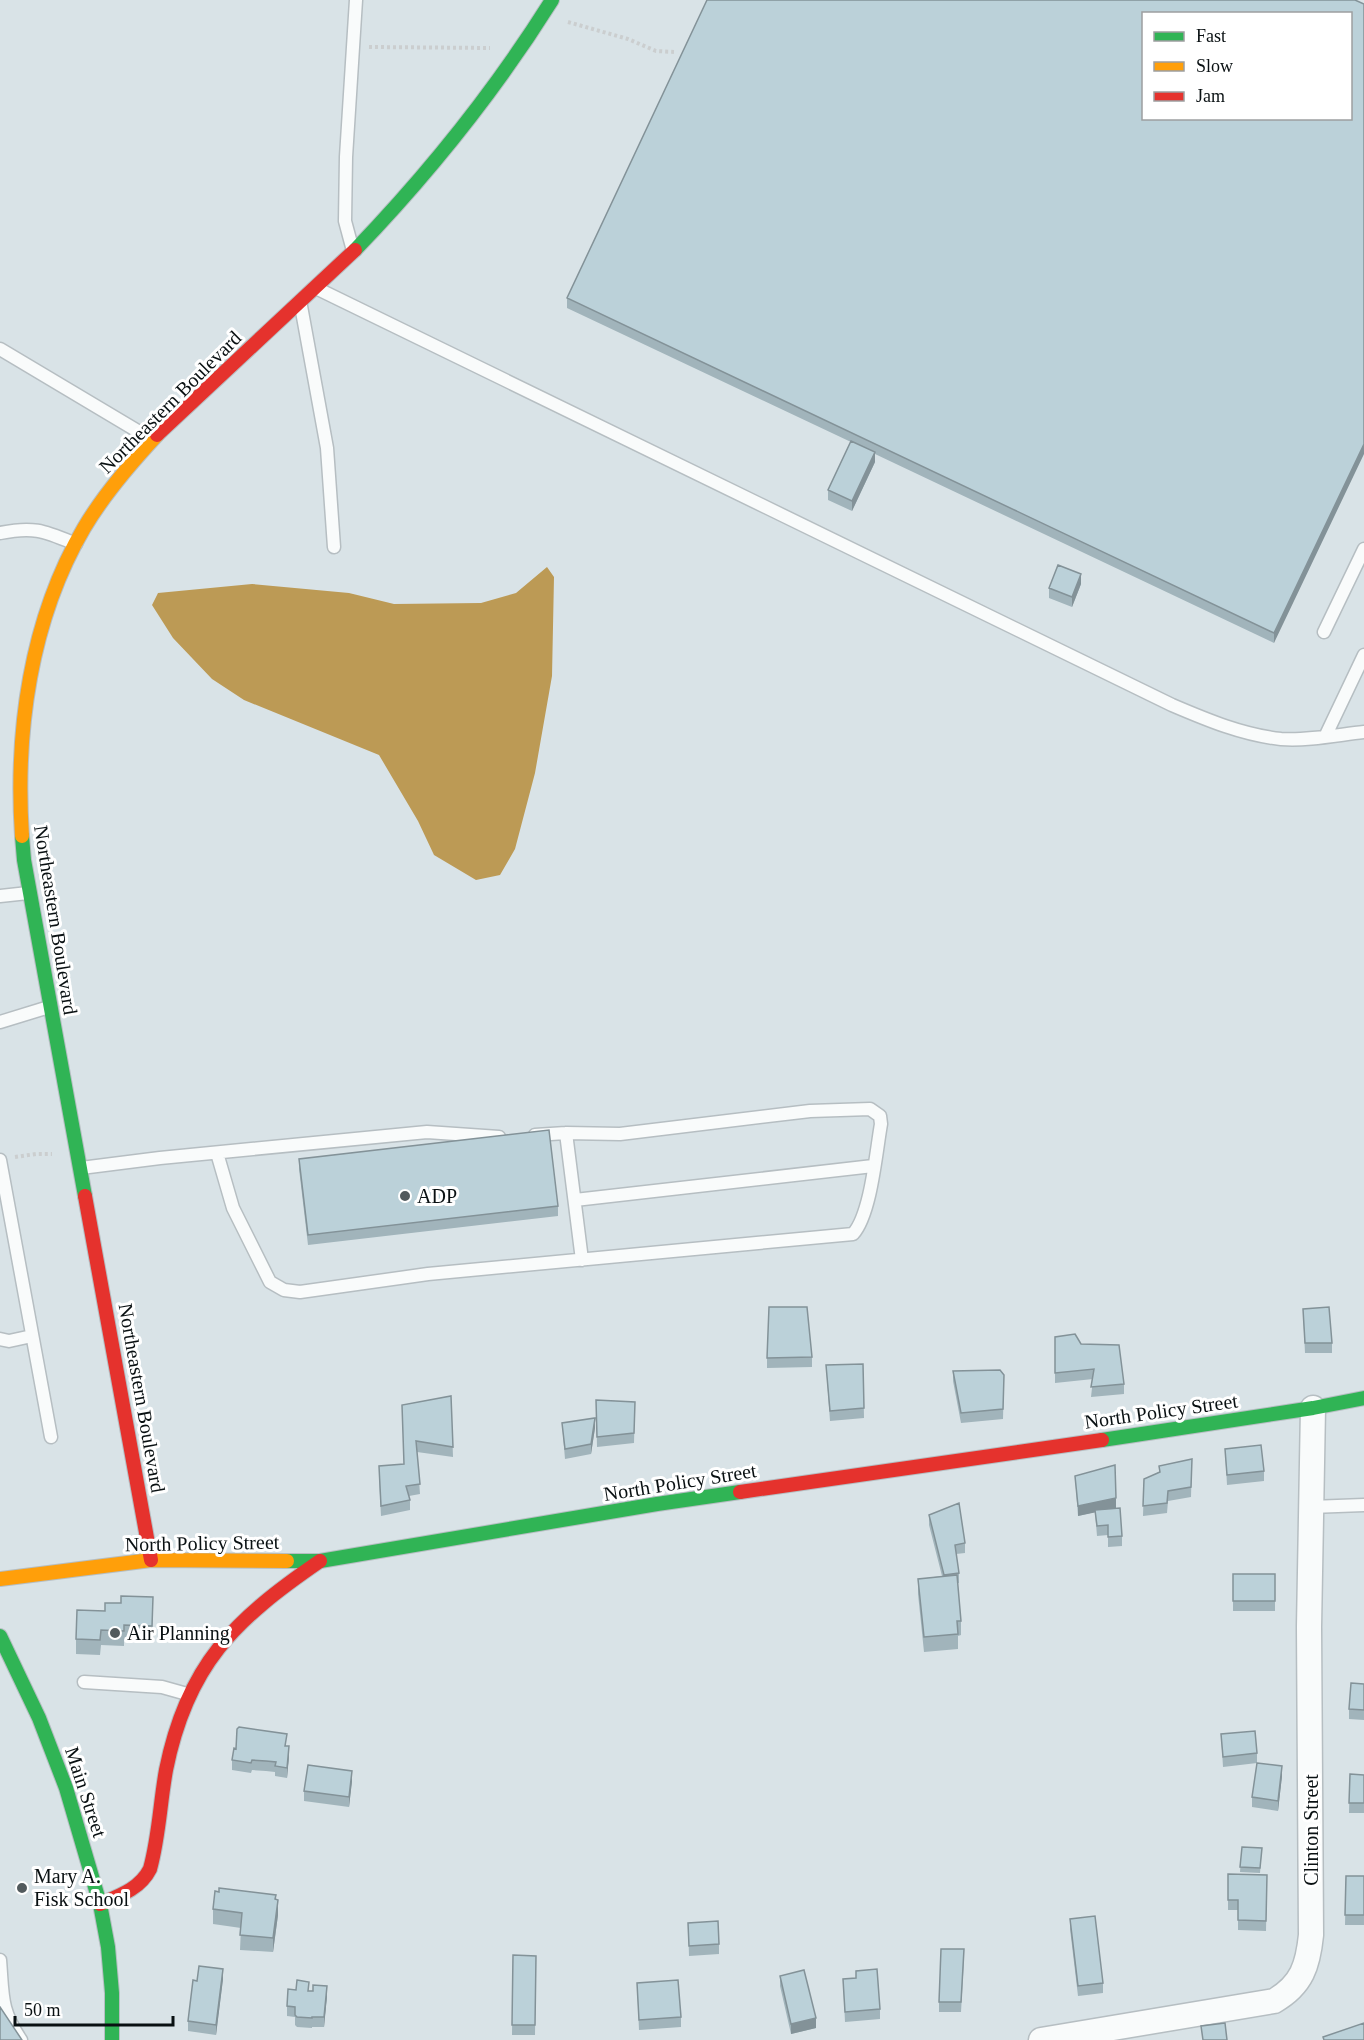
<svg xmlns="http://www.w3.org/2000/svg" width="1364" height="2040" font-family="Georgia,serif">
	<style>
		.water { fill: #bc9a55 }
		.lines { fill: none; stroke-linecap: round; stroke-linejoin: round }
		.lane-casing { stroke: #b6bec2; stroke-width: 15 }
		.street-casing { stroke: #b6bec2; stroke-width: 27 }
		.fast-casing { stroke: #b6bec2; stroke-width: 16 }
		.slow-casing { stroke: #b6bec2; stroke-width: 16 }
		.jam-casing { stroke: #b6bec2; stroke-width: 16 }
		.path { stroke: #cbcecf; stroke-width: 4; stroke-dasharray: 3 3; stroke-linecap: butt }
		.lane { stroke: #f9fbfb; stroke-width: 12 }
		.street { stroke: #f9fbfb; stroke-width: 24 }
		.fast { stroke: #30b455; stroke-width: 14 }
		.slow { stroke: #ff9f0a; stroke-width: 14 }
		.jam { stroke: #e5322d; stroke-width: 14 }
		.wall { fill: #a1b4bb }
		.shaded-wall { fill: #839298 }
		.building { fill: #bbd1d9; stroke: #839298; stroke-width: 1.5; fill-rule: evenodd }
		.poi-dot { fill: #525a5d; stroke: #fff; stroke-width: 2 }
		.labels { text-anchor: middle; stroke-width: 6; stroke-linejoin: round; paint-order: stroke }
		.street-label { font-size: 20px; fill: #091012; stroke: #fff }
		.poi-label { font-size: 20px; fill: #091012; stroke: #fff; text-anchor: start }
	</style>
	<rect width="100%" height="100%" fill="#d9e3e7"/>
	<path class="water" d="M 547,567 L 554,577 L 552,676 L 535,773 L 515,849 L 500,875 L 476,880 L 434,855 L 418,821 L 379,755 L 244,700 L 212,679 L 173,638 L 152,605 L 158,593 L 252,584 L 349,593 L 394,604 L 481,603 L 516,593 Z"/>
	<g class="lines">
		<defs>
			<path id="lane" d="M 352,247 L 345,221 L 346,157 L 356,0
				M 318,289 L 1172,705 C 1207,720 1243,735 1281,739 C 1308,741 1337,735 1364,732
				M 301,306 L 327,448 L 334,547
				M 0,349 L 151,439
				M 0,533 C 34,526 44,531 76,544
				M 1324,632 L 1364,549
				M 1325,737 L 1364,655
				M 0,896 L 28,893
				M 0,1022 L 49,1007
				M 566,1133 L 582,1260
				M 217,1153 L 233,1208 L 270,1282 L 284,1290 L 300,1292 L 428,1274 L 853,1234 C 871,1214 876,1152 881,1124 L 880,1116 L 870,1109 L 810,1111 L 620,1134 L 566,1133 L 535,1135
				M 0,1160 L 51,1437
				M 81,1168 L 160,1158 L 427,1132 L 499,1137
				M 575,1200 L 873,1166
				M 0,1339 L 9,1341 L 32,1336
				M 1311,1507 L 1364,1505
				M 84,1682 L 162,1687 L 187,1694
				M 0,1960 C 3,1995 0,2009 21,2040"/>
			<path id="street" d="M 1041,2040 L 1274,2001 C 1302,1985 1308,1965 1311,1935 L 1309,1627 L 1313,1408"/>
			<path id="fast" d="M 355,250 C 429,173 495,91 552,0
				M 22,836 L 24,860 L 85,1196
				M 1102,1440 L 1313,1408 L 1364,1398
				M 287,1561 L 320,1561 L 657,1504 L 740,1492
				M 0,1636 L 39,1718 L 66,1788 L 100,1904 L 108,1947 L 112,1993 L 112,2040"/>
			<path id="slow" d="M 22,836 C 15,732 30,620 84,528 C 104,494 130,464 157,435
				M 0,1579 L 151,1560 L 287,1561"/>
			<path id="jam" d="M 157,435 L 355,250
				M 85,1196 L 151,1560
				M 740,1492 L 1102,1440
				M 100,1904 C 119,1896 140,1889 150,1869 C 159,1837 160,1803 166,1770 C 187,1665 234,1620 320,1561"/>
		</defs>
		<use href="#lane" class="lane-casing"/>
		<use href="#street" class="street-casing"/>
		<use href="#fast" class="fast-casing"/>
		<use href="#slow" class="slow-casing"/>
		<use href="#jam" class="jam-casing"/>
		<path class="path" d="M 568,22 L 628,39 L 656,51 L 674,52
			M 369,47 L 490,48
			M 15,1157 L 36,1154 L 52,1154"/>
		<use href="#lane" class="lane"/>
		<use href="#street" class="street"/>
		<use href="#fast" class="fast"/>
		<use href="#slow" class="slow"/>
		<use href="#jam" class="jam"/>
	</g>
	<path class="wall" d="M 1355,0 L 1274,643 L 875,454 L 875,462 L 852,511 L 828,500 L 828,490 L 851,442 L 567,308 L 567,298 Z
		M 1081,584 L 1072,607 L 1049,598 L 1049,588 Z
		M 299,1159 L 558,1206 L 558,1216 L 308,1245 L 299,1169 Z
		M 1303,1309 L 1332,1343 L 1332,1353 L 1305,1353 Z
		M 1055,1337 L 1081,1344 L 1124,1384 L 1124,1394 L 1091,1397 L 1093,1379 L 1055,1383 Z
		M 812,1357 L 812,1367 L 767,1368 L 767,1358 Z
		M 863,1364 L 864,1418 L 830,1421 L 826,1365 Z
		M 953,1371 L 1004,1375 L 1003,1419 L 961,1423 L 953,1381 Z
		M 451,1396 L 453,1457 L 417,1452 L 420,1494 L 409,1496 L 410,1500 L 410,1510 L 381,1516 L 379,1476 L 404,1464 L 402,1405 Z
		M 596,1400 L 635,1402 L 634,1443 L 597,1447 Z
		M 562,1423 L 595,1428 L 591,1454 L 565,1459 Z
		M 1225,1449 L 1264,1471 L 1264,1481 L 1227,1485 Z
		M 1192,1459 L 1191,1497 L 1168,1501 L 1167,1513 L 1143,1516 L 1144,1479 L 1159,1472 L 1159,1466 Z
		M 1075,1476 L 1116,1508 L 1122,1536 L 1122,1546 L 1108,1547 L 1108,1535 L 1097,1536 L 1095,1512 L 1078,1516 Z
		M 929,1515 L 965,1543 L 965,1553 L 956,1554 L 959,1573 L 959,1583 L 957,1583 L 961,1621 L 961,1635 L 958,1636 L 958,1649 L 924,1652 L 918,1594 L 918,1579 L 942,1576 L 929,1525 Z
		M 1233,1574 L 1275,1574 L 1275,1611 L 1233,1611 Z
		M 105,1611 L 153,1612 L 152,1641 L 124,1640 L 124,1646 L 101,1645 L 100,1655 L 76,1654 L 76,1639 Z
		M 1364,1684 L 1364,1720 L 1349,1719 L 1349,1709 Z
		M 1221,1734 L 1257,1753 L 1257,1763 L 1223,1767 Z
		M 287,1746 L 289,1756 L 287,1778 L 275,1776 L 275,1772 L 266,1771 L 252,1770 L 251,1773 L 232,1770 L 232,1760 Z
		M 1350,1774 L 1364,1775 L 1364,1813 L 1349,1813 Z
		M 1282,1776 L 1278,1811 L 1252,1807 L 1252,1797 Z
		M 352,1781 L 349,1807 L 304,1801 L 304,1791 Z
		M 1242,1847 L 1262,1848 L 1260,1873 L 1240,1872 Z
		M 1228,1874 L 1267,1875 L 1266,1931 L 1238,1930 L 1238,1910 L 1228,1910 Z
		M 1346,1876 L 1364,1876 L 1364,1925 L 1345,1925 Z
		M 276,1899 L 278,1915 L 273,1952 L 240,1950 L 241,1928 L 213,1924 L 213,1909 Z
		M 1070,1919 L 1103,1983 L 1103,1993 L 1078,1996 L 1070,1929 Z
		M 688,1923 L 719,1944 L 719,1954 L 689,1956 Z
		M 513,1955 L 536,1956 L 535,2035 L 512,2035 Z
		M 964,1959 L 961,2012 L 939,2012 L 939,2002 Z
		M 780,1976 L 816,2028 L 791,2034 L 780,1986 Z
		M 223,1979 L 216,2035 L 188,2031 L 188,2021 L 197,1981 Z
		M 843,1979 L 880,2009 L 880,2019 L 845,2022 Z
		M 637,1983 L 681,2017 L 681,2027 L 639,2030 Z
		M 309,1991 L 327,1996 L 324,2027 L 312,2027 L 312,2028 L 297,2027 L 295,2025 L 295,2017 L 287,2016 L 287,2006 Z"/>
	<path class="shaded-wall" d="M 1364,444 L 1364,454 L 1274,643 L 1274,633 Z
		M 875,452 L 875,462 L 852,511 L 852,501 Z
		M 1081,574 L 1081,584 L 1072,607 L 1072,597 Z
		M 595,1418 L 595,1428 L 591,1454 L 591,1444 Z
		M 1116,1498 L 1116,1508 L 1078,1516 L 1078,1506 Z
		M 289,1746 L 289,1756 L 287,1778 L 287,1768 Z
		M 1282,1766 L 1282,1776 L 1278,1811 L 1278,1801 Z
		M 352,1771 L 352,1781 L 349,1807 L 349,1797 Z
		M 278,1900 L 278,1915 L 273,1952 L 273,1938 Z
		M 223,1969 L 223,1979 L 216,2035 L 216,2025 Z
		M 327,1986 L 327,1996 L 324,2027 L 324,2017 Z
		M 816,2018 L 816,2028 L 791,2034 L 791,2024 Z"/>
	<path class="building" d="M 707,0 L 1355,0 L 1364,4 L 1364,444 L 1274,633 L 567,298 ZM 1143,14 L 1350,14 L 1350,118 L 1143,118 Z
		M 851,441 L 875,452 L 852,501 L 828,490 Z
		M 1058,565 L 1081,574 L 1072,597 L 1049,588 Z
		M 549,1130 L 558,1206 L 308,1235 L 299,1159 Z
		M 769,1307 L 807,1307 L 812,1357 L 767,1358 Z
		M 1329,1307 L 1332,1343 L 1305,1343 L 1303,1309 Z
		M 1075,1334 L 1081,1344 L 1119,1345 L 1124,1384 L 1091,1387 L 1094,1369 L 1055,1373 L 1055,1337 Z
		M 863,1364 L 864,1408 L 830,1411 L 826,1365 Z
		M 1000,1370 L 1004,1375 L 1003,1409 L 961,1413 L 953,1371 Z
		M 451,1396 L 453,1447 L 416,1441 L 420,1484 L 406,1486 L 410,1500 L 381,1506 L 379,1466 L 404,1464 L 402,1405 Z
		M 596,1400 L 635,1402 L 634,1433 L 597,1437 Z
		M 595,1418 L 591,1444 L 565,1449 L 562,1423 Z
		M 1261,1445 L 1264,1471 L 1227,1475 L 1225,1449 Z
		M 1192,1459 L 1191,1487 L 1168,1491 L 1167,1503 L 1143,1506 L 1144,1479 L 1160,1472 L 1159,1466 Z
		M 1115,1465 L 1116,1498 L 1078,1506 L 1075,1476 Z
		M 959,1503 L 965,1543 L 955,1545 L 959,1573 L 944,1575 L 929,1515 Z
		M 1120,1508 L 1122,1536 L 1108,1537 L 1108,1525 L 1097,1526 L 1095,1510 Z
		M 1233,1574 L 1275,1574 L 1275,1601 L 1233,1601 Z
		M 957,1575 L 961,1621 L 957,1621 L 958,1634 L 924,1637 L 918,1579 Z
		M 121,1596 L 153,1597 L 152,1626 L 124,1625 L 124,1631 L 101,1630 L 100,1640 L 76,1639 L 77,1610 L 105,1611 L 105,1603 L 121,1603 Z
		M 1351,1683 L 1364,1684 L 1364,1710 L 1349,1709 Z
		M 239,1727 L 287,1734 L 285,1746 L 289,1746 L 287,1768 L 275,1766 L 276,1762 L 266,1761 L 252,1760 L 251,1763 L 232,1760 L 234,1748 L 236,1749 L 237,1729 Z
		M 1255,1731 L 1257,1753 L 1223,1757 L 1221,1734 Z
		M 1257,1763 L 1282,1766 L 1278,1801 L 1252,1797 Z
		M 308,1765 L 352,1771 L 349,1797 L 304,1791 Z
		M 1350,1774 L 1364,1775 L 1364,1803 L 1349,1803 Z
		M 1242,1847 L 1262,1848 L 1260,1868 L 1240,1867 Z
		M 1228,1874 L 1267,1875 L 1266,1921 L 1238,1920 L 1238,1900 L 1228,1900 Z
		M 1346,1876 L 1364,1876 L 1364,1915 L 1345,1915 Z
		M 219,1888 L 276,1895 L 275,1899 L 278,1900 L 273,1938 L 240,1935 L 242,1913 L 213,1909 L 215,1891 L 219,1892 Z
		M 1095,1916 L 1103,1983 L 1078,1986 L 1070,1919 Z
		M 718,1921 L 719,1944 L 689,1946 L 688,1923 Z
		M 941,1949 L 964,1949 L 961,2002 L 939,2002 Z
		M 513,1955 L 536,1956 L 535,2025 L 512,2025 Z
		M 199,1966 L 223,1969 L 216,2025 L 188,2021 L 193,1980 L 197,1981 Z
		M 877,1969 L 880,2009 L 845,2012 L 843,1979 L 856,1978 L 856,1971 Z
		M 804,1970 L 816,2018 L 791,2024 L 780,1976 Z
		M 297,1980 L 309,1982 L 308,1991 L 313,1991 L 313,1985 L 327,1986 L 324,2017 L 312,2017 L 312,2018 L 297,2017 L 295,2015 L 295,2007 L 287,2006 L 288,1989 L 296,1990 Z
		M 678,1980 L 681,2017 L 639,2020 L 637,1983 Z
		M 0,2007 L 22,2040 L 0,2040 Z
		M 1225,2023 L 1227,2040 L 1203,2040 L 1201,2026 Z
		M 1364,2023 L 1364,2040 L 1324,2040 L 1323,2037 Z"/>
	<g class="poi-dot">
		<circle cx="405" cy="1196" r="6"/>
		<circle cx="115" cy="1633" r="6"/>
		<circle cx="22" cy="1888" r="6"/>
	</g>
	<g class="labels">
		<g class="street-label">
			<text transform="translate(170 402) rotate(-45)" y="7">Northeastern Boulevard</text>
			<text transform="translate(56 920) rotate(81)" y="7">Northeastern Boulevard</text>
			<text transform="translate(142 1398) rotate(80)" y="7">Northeastern Boulevard</text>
			<text transform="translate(1161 1411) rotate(-8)" y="7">North Policy Street</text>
			<text transform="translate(680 1482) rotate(-9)" y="7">North Policy Street</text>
			<text transform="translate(202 1543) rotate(-1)" y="7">North Policy Street</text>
			<text transform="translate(86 1792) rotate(72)" y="7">Main Street</text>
			<text transform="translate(1311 1830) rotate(-90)" y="7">Clinton Street</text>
		</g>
		<g class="poi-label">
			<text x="417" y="1203">ADP</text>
			<text x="127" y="1640">Air Planning</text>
			<text x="34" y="1883">Mary A.<tspan x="34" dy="23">Fisk School</tspan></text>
		</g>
	</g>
	<rect x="1142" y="12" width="210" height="108" fill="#ffffff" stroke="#9d9fa0" stroke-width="1.5"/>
	<rect x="1154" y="32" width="30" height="9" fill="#30b455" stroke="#9d9fa0" stroke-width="1.5"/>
	<text x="1196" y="42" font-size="18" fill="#091012">Fast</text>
	<rect x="1154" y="62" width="30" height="9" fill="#ff9f0a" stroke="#9d9fa0" stroke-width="1.5"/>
	<text x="1196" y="72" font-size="18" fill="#091012">Slow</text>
	<rect x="1154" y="92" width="30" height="9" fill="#e5322d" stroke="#9d9fa0" stroke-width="1.5"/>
	<text x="1196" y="102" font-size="18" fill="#091012">Jam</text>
	<path d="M15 2016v9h158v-9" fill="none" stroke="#091012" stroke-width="3"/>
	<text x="24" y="2016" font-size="18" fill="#091012" stroke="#ffffff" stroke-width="4.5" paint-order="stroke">50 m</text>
</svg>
